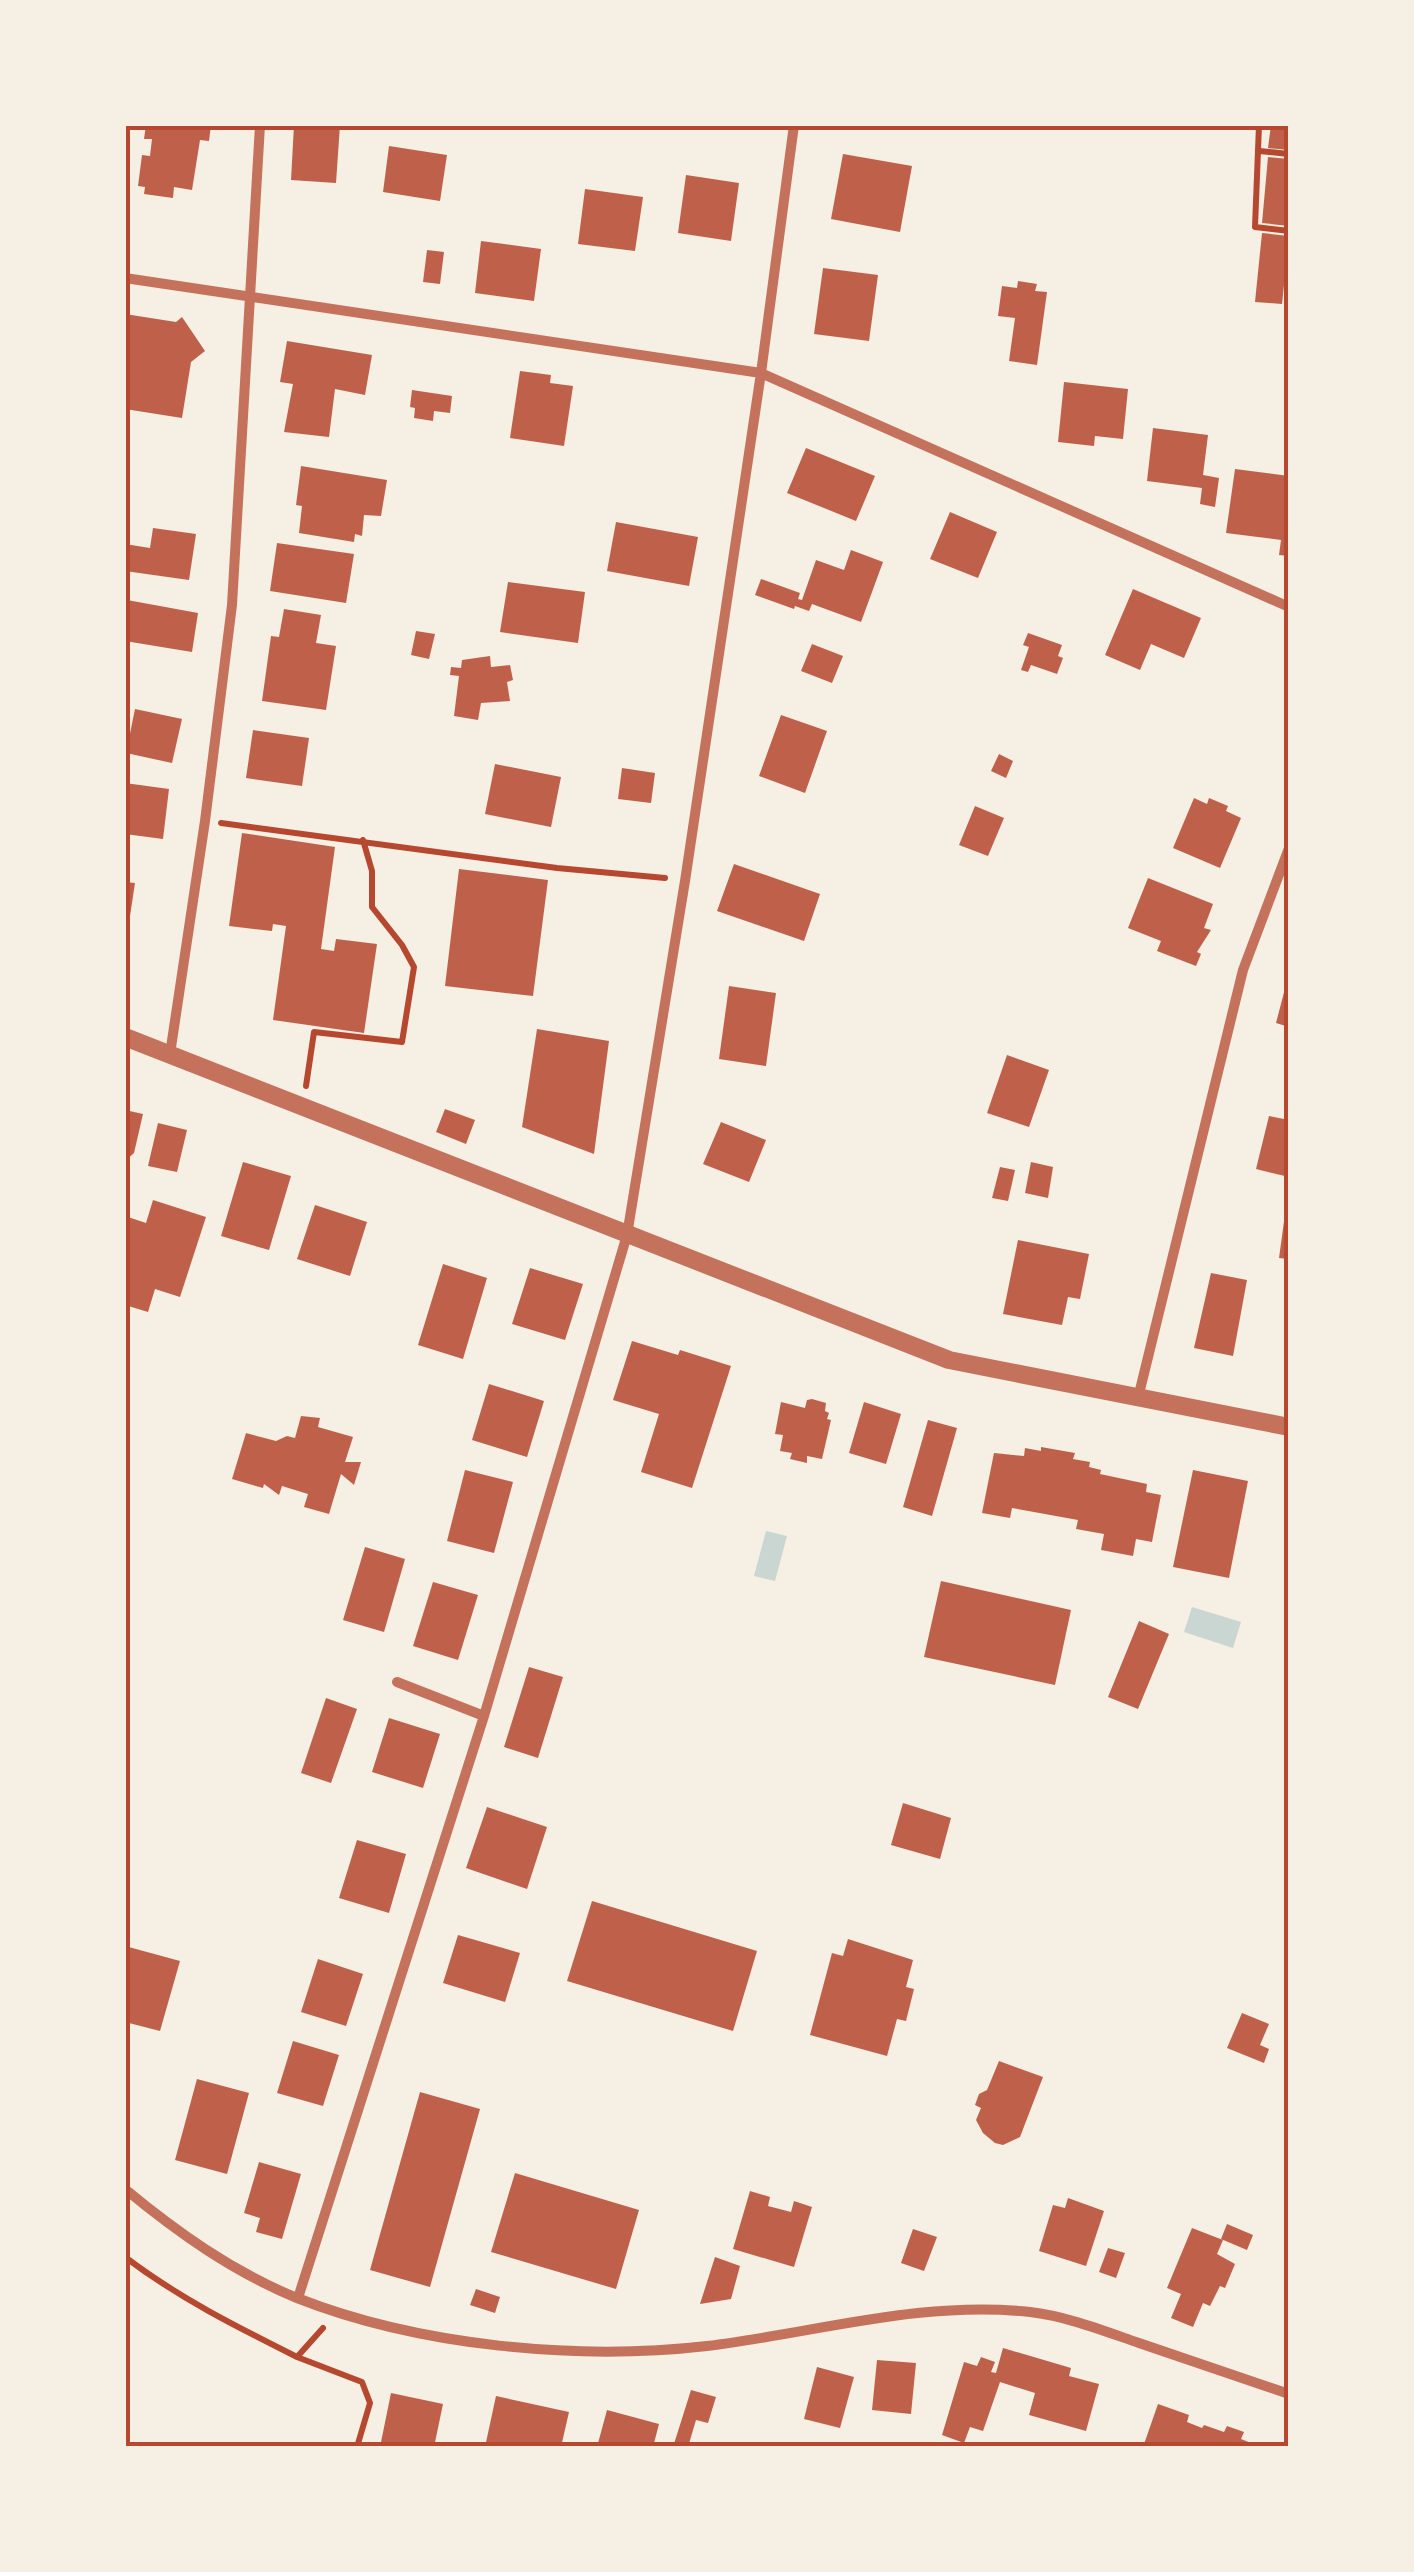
<svg xmlns="http://www.w3.org/2000/svg" width="1414" height="2572" font-family="Inter,sans-serif">
	<style>
		.water { fill: #c9d6d2 }
		.building { fill: #bf614a }
		.lines { fill: none; stroke-linecap: round; stroke-linejoin: round }
		.path { stroke: #b5482f; stroke-width: 6 }
		.minor { stroke: #c5725c; stroke-width: 10 }
		.tertiary { stroke: #c5725c; stroke-width: 18 }
		.neatline { fill: none; stroke: #b5482f; stroke-width: 4 }
	</style>
	<rect width="100%" height="100%" fill="#f6efe4"/>
	<path class="water" d="M 766,1531 L 787,1536 L 775,1581 L 754,1576 Z
		M 1192,1607 L 1241,1622 L 1233,1648 L 1184,1632 Z"/>
	<path class="building" d="M 146,125 L 211,125 L 209,141 L 200,140 L 192,190 L 174,187 L 173,198 L 144,194 L 145,187 L 138,186 L 142,155 L 150,156 L 152,139 L 144,139 Z
		M 294,125 L 340,125 L 336,183 L 291,180 Z
		M 1271,125 L 1289,125 L 1289,150 L 1268,148 Z
		M 389,146 L 447,155 L 440,201 L 383,192 Z
		M 843,154 L 912,166 L 900,232 L 831,219 Z
		M 1268,157 L 1289,159 L 1289,226 L 1262,223 Z
		M 686,175 L 739,183 L 731,241 L 678,233 Z
		M 585,189 L 643,197 L 635,251 L 578,244 Z
		M 1262,233 L 1289,236 L 1289,267 L 1286,266 L 1282,304 L 1255,302 Z
		M 481,241 L 541,249 L 534,301 L 475,293 Z
		M 427,250 L 444,252 L 440,284 L 423,282 Z
		M 823,268 L 878,275 L 869,341 L 814,334 Z
		M 1018,281 L 1037,284 L 1035,291 L 1047,292 L 1037,365 L 1009,361 L 1015,318 L 998,316 L 1002,286 L 1017,288 Z
		M 125,314 L 176,322 L 182,317 L 205,351 L 191,362 L 182,418 L 125,409 Z
		M 287,341 L 372,355 L 365,395 L 335,389 L 329,437 L 284,432 L 293,384 L 280,382 Z
		M 520,371 L 551,375 L 550,383 L 573,386 L 564,446 L 510,438 Z
		M 1064,382 L 1128,389 L 1123,439 L 1095,436 L 1094,446 L 1058,442 Z
		M 412,390 L 452,396 L 450,413 L 434,411 L 433,421 L 414,418 L 415,408 L 410,407 Z
		M 1153,428 L 1208,435 L 1203,475 L 1219,478 L 1215,507 L 1200,504 L 1202,488 L 1147,481 Z
		M 806,448 L 875,476 L 856,521 L 787,493 Z
		M 301,466 L 387,480 L 381,516 L 364,515 L 362,536 L 355,534 L 354,542 L 299,533 L 302,506 L 296,505 Z
		M 1235,469 L 1289,476 L 1289,556 L 1279,555 L 1281,540 L 1226,533 Z
		M 950,512 L 997,532 L 978,578 L 930,559 Z
		M 616,522 L 698,537 L 689,586 L 607,571 Z
		M 153,528 L 196,534 L 189,580 L 125,571 L 125,544 L 150,548 Z
		M 277,543 L 354,554 L 346,603 L 270,591 Z
		M 851,550 L 883,562 L 861,622 L 812,604 L 809,611 L 795,606 L 794,609 L 755,595 L 761,579 L 800,593 L 798,599 L 802,600 L 816,560 L 844,570 Z
		M 508,582 L 585,592 L 578,643 L 500,632 Z
		M 1133,589 L 1201,618 L 1184,658 L 1151,644 L 1140,670 L 1105,655 Z
		M 127,600 L 198,613 L 192,652 L 125,641 Z
		M 284,609 L 321,615 L 316,643 L 336,646 L 326,710 L 262,701 L 271,636 L 279,637 Z
		M 416,631 L 435,634 L 429,659 L 411,655 Z
		M 1028,633 L 1062,645 L 1058,656 L 1063,658 L 1057,674 L 1031,665 L 1028,672 L 1021,670 L 1029,647 L 1023,645 Z
		M 812,644 L 843,656 L 832,683 L 801,671 Z
		M 490,656 L 491,667 L 510,665 L 513,680 L 507,682 L 510,701 L 481,703 L 478,720 L 454,716 L 459,676 L 450,675 L 451,667 L 461,668 L 462,660 Z
		M 135,709 L 182,719 L 172,763 L 126,753 Z
		M 781,715 L 827,731 L 805,793 L 759,776 Z
		M 253,730 L 309,738 L 302,786 L 246,778 Z
		M 999,754 L 1013,761 L 1006,778 L 991,771 Z
		M 495,764 L 561,777 L 551,827 L 485,814 Z
		M 622,768 L 655,773 L 651,803 L 618,799 Z
		M 125,783 L 169,789 L 163,839 L 125,834 Z
		M 1194,798 L 1207,804 L 1209,798 L 1228,806 L 1226,811 L 1241,818 L 1220,868 L 1173,848 Z
		M 975,806 L 1004,818 L 988,856 L 959,845 Z
		M 242,833 L 335,847 L 321,949 L 334,951 L 336,939 L 377,944 L 364,1033 L 273,1020 L 286,926 L 273,924 L 272,931 L 229,926 Z
		M 734,864 L 820,894 L 804,941 L 717,911 Z
		M 459,869 L 548,880 L 533,996 L 445,986 Z
		M 1148,878 L 1213,904 L 1204,928 L 1211,930 L 1197,952 L 1201,954 L 1196,966 L 1157,951 L 1161,941 L 1128,928 Z
		M 125,882 L 135,883 L 127,936 L 125,936 Z
		M 1288,977 L 1289,978 L 1289,1027 L 1276,1023 Z
		M 729,986 L 776,993 L 766,1066 L 719,1059 Z
		M 537,1029 L 609,1041 L 594,1154 L 522,1127 Z
		M 1007,1055 L 1049,1070 L 1029,1127 L 987,1113 Z
		M 445,1109 L 475,1120 L 466,1144 L 436,1132 Z
		M 125,1110 L 143,1114 L 134,1153 L 125,1161 Z
		M 1269,1116 L 1289,1120 L 1289,1177 L 1256,1169 Z
		M 721,1122 L 766,1140 L 749,1182 L 703,1164 Z
		M 158,1123 L 187,1130 L 177,1172 L 148,1166 Z
		M 243,1162 L 291,1176 L 269,1250 L 221,1236 Z
		M 1031,1162 L 1053,1167 L 1048,1198 L 1025,1193 Z
		M 1000,1167 L 1015,1170 L 1008,1201 L 992,1198 Z
		M 153,1200 L 206,1217 L 180,1297 L 155,1289 L 148,1312 L 125,1305 L 125,1216 L 146,1223 Z
		M 315,1205 L 367,1222 L 350,1276 L 297,1259 Z
		M 1285,1214 L 1289,1214 L 1289,1259 L 1279,1258 Z
		M 1018,1240 L 1089,1254 L 1080,1299 L 1068,1297 L 1062,1325 L 1003,1314 Z
		M 443,1264 L 487,1278 L 463,1359 L 418,1345 Z
		M 530,1268 L 583,1284 L 565,1340 L 512,1324 Z
		M 1211,1273 L 1247,1280 L 1233,1356 L 1194,1348 Z
		M 632,1341 L 678,1355 L 680,1350 L 731,1366 L 692,1488 L 641,1472 L 659,1414 L 613,1400 Z
		M 489,1384 L 544,1401 L 527,1457 L 472,1440 Z
		M 812,1399 L 826,1403 L 825,1411 L 829,1413 L 827,1419 L 831,1420 L 822,1459 L 807,1456 L 807,1463 L 790,1459 L 792,1453 L 780,1451 L 783,1435 L 775,1434 L 781,1402 L 805,1408 L 807,1400 Z
		M 864,1402 L 901,1414 L 886,1464 L 849,1453 Z
		M 301,1416 L 320,1418 L 318,1427 L 353,1437 L 345,1462 L 361,1462 L 354,1485 L 341,1474 L 329,1514 L 304,1507 L 308,1494 L 282,1486 L 279,1495 L 264,1484 L 263,1488 L 232,1479 L 246,1433 L 276,1441 L 287,1436 L 295,1438 Z
		M 928,1420 L 957,1428 L 932,1516 L 903,1507 Z
		M 1041,1447 L 1075,1453 L 1073,1459 L 1090,1462 L 1089,1467 L 1101,1470 L 1100,1474 L 1147,1484 L 1146,1492 L 1161,1495 L 1152,1542 L 1136,1539 L 1133,1556 L 1101,1550 L 1104,1534 L 1076,1529 L 1078,1520 L 1012,1508 L 1010,1518 L 982,1513 L 994,1453 L 1024,1456 L 1025,1448 L 1041,1451 Z
		M 465,1470 L 513,1482 L 494,1553 L 447,1541 Z
		M 1193,1470 L 1248,1481 L 1229,1578 L 1173,1567 Z
		M 365,1547 L 405,1559 L 384,1632 L 343,1620 Z
		M 941,1581 L 1071,1610 L 1055,1685 L 924,1657 Z
		M 433,1582 L 478,1595 L 458,1660 L 413,1646 Z
		M 1139,1621 L 1169,1634 L 1138,1709 L 1108,1697 Z
		M 529,1667 L 563,1677 L 538,1758 L 504,1747 Z
		M 326,1698 L 357,1709 L 331,1783 L 301,1773 Z
		M 389,1718 L 440,1734 L 423,1788 L 372,1772 Z
		M 903,1803 L 951,1818 L 940,1859 L 891,1845 Z
		M 487,1807 L 547,1827 L 527,1889 L 466,1868 Z
		M 357,1840 L 406,1854 L 389,1913 L 339,1898 Z
		M 592,1901 L 757,1951 L 733,2031 L 567,1981 Z
		M 458,1935 L 520,1953 L 505,2002 L 443,1983 Z
		M 848,1939 L 913,1960 L 906,1987 L 914,1989 L 906,2021 L 897,2019 L 887,2056 L 810,2035 L 832,1953 L 843,1956 Z
		M 125,1946 L 180,1961 L 160,2031 L 125,2022 Z
		M 318,1959 L 363,1974 L 346,2026 L 301,2012 Z
		M 1242,2013 L 1269,2024 L 1260,2045 L 1269,2049 L 1264,2063 L 1227,2048 Z
		M 293,2041 L 339,2055 L 323,2106 L 277,2093 Z
		M 999,2061 L 1043,2077 L 1020,2137 L 1003,2145 L 995,2143 L 983,2133 L 976,2120 L 981,2108 L 975,2105 L 979,2094 L 987,2090 Z
		M 197,2079 L 249,2093 L 227,2174 L 175,2160 Z
		M 420,2092 L 480,2109 L 430,2287 L 370,2270 Z
		M 259,2162 L 301,2174 L 282,2239 L 256,2232 L 260,2218 L 244,2213 Z
		M 515,2173 L 639,2210 L 616,2289 L 491,2252 Z
		M 750,2191 L 770,2197 L 768,2206 L 791,2212 L 794,2201 L 812,2207 L 794,2267 L 733,2249 Z
		M 1068,2198 L 1104,2211 L 1086,2266 L 1039,2251 L 1053,2205 L 1065,2208 Z
		M 1227,2224 L 1253,2235 L 1247,2250 L 1221,2239 Z
		M 1192,2228 L 1223,2240 L 1217,2254 L 1235,2264 L 1225,2288 L 1220,2286 L 1210,2306 L 1203,2303 L 1193,2327 L 1171,2318 L 1181,2294 L 1167,2288 Z
		M 913,2229 L 937,2237 L 924,2271 L 901,2263 Z
		M 1108,2248 L 1125,2253 L 1116,2278 L 1099,2272 Z
		M 715,2257 L 740,2266 L 731,2299 L 700,2304 Z
		M 476,2289 L 500,2297 L 495,2313 L 470,2305 Z
		M 1003,2348 L 1071,2368 L 1069,2376 L 1099,2384 L 1086,2431 L 1029,2415 L 1035,2393 L 1000,2382 L 983,2431 L 970,2427 L 964,2443 L 942,2435 L 964,2362 L 977,2366 L 981,2357 L 995,2362 L 991,2372 L 996,2373 Z
		M 877,2360 L 916,2363 L 911,2414 L 872,2410 Z
		M 817,2367 L 854,2377 L 840,2428 L 804,2419 Z
		M 691,2390 L 716,2397 L 708,2423 L 696,2420 L 688,2447 L 673,2447 Z
		M 391,2393 L 443,2404 L 434,2447 L 380,2447 Z
		M 496,2396 L 569,2412 L 561,2447 L 485,2447 Z
		M 1158,2404 L 1189,2415 L 1187,2422 L 1202,2428 L 1204,2425 L 1224,2432 L 1227,2426 L 1244,2432 L 1241,2439 L 1261,2447 L 1143,2447 Z
		M 607,2410 L 659,2424 L 653,2447 L 597,2447 Z"/>
	<g class="lines">
		<path class="path" d="M 1259,125 L 1255,227 L 1289,231
			M 1259,151 L 1289,154
			M 221,823 L 557,868 L 665,878
			M 306,1086 L 314,1032 L 402,1042 L 414,967 L 402,945 L 372,907 L 372,871 L 363,840
			M 125,2257 C 179,2298 237,2327 297,2357 L 323,2328
			M 297,2357 L 362,2382 L 370,2403 L 357,2447"/>
		<path class="minor" d="M 125,278 L 761,373 L 1289,607
			M 170,1054 L 205,821 L 232,605 L 260,125
			M 1138,1398 L 1243,970 L 1289,848
			M 397,1682 L 484,1716
			M 125,2189 C 177,2232 233,2272 297,2298 C 419,2346 577,2361 707,2346 C 815,2333 920,2300 1030,2312 C 1066,2316 1104,2331 1139,2343 C 1189,2360 1239,2377 1289,2394
			M 298,2298 L 484,1716 L 627,1235 L 685,881 L 761,373 L 794,125"/>
		<path class="tertiary" d="M 125,1037 L 949,1360 L 1289,1427"/>
	</g>
	<rect width="1414" height="2572" fill="none" stroke="#f6efe4" stroke-width="255"/>
	<rect x="128" y="128" width="1158" height="2316" class="neatline"/>
</svg>
